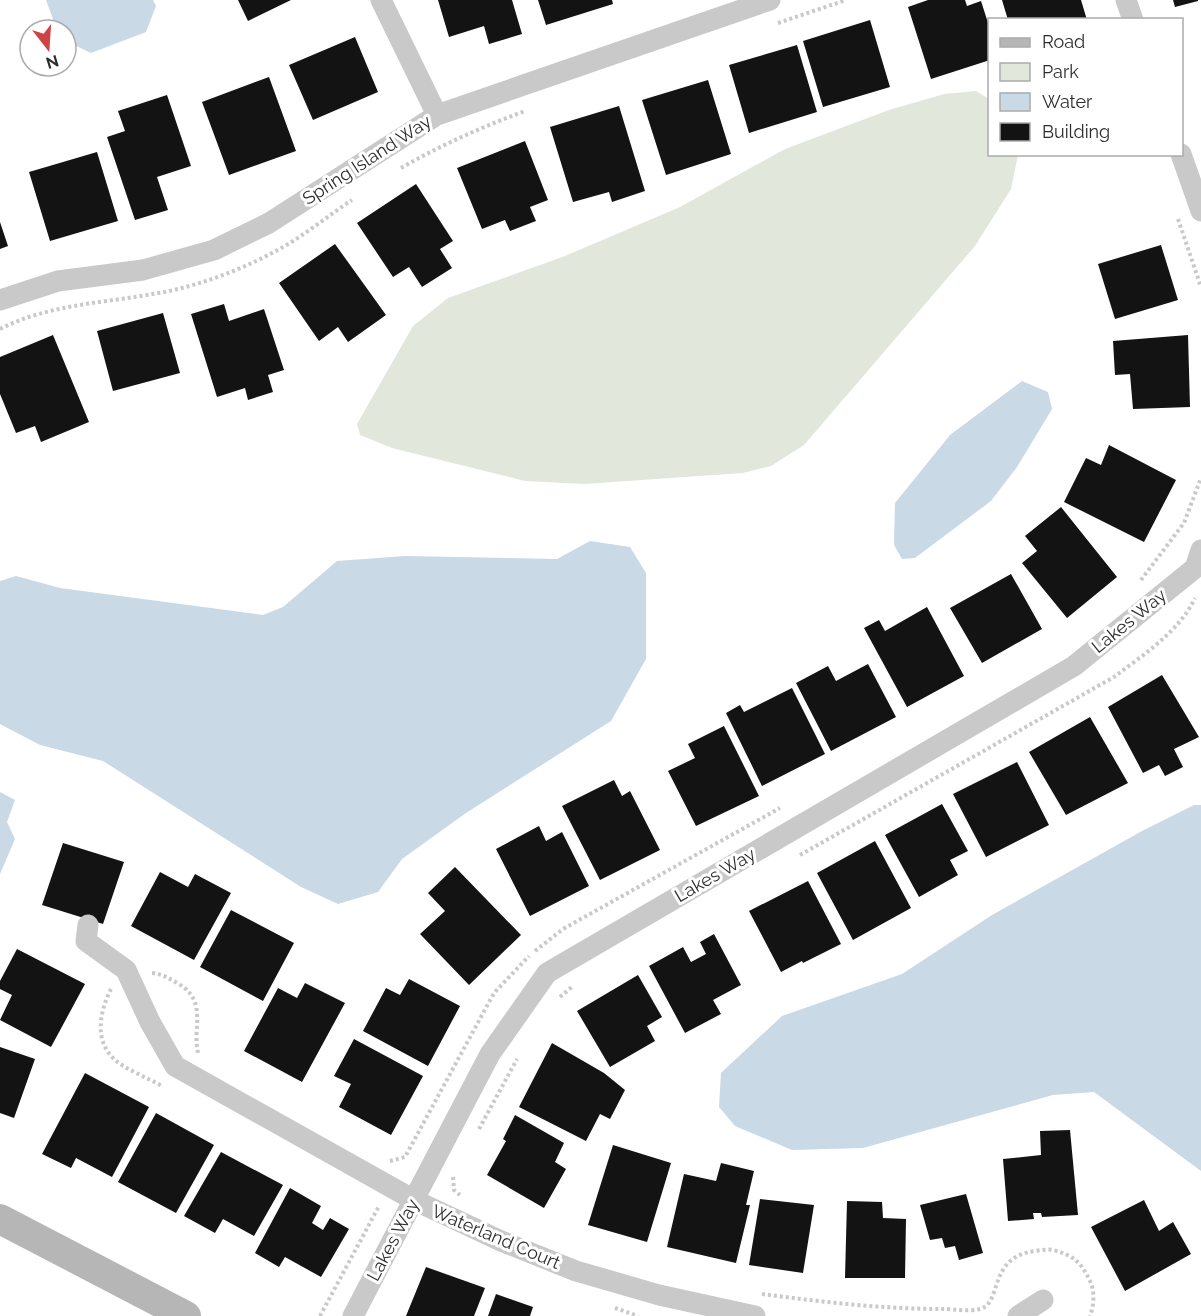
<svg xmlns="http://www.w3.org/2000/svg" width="1201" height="1316" font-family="Raleway,sans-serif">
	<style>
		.green { fill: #e1e8db }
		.water { fill: #cad9e6 }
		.building { fill: #131313 }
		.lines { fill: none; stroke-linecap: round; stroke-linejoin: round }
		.path { stroke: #c9c9c9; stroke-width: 4; stroke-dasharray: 3 3; stroke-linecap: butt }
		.street { stroke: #c9c9c9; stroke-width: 21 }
		.secondary { stroke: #b6b6b6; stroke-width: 30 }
		.labels { text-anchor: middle; stroke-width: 6; stroke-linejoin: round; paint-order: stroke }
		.street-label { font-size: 18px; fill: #2c2c2c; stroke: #fff }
	</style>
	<rect width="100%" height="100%" fill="#fff"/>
	<path class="green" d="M 976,91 L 989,99 L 990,154 L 1018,155 L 1011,189 L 975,246 L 804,445 L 771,466 L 743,473 L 584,484 L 525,481 L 392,448 L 360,435 L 357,424 L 413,326 L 448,298 L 565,256 L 680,207 L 785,149 L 889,110 L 944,94 Z"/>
	<path class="water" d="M 46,0 L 153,0 L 156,6 L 146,32 L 91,53 L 66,41 L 66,30 L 57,30 Z
		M 1022,381 L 1048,392 L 1052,409 L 1017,467 L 991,501 L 915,558 L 902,559 L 894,545 L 895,503 L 950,435 Z
		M 590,541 L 630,547 L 646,573 L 646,659 L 611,721 L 466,813 L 402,859 L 378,892 L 338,904 L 301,887 L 103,761 L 40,745 L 0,724 L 0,581 L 16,576 L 60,588 L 263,615 L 283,607 L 337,561 L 405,556 L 557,559 Z
		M 0,792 L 15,800 L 7,822 L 15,839 L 0,874 Z
		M 1194,805 L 1201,805 L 1201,1171 L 1094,1092 L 1053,1095 L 863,1148 L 792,1150 L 735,1126 L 719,1107 L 721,1073 L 782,1016 L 902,974 L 992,915 L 1142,831 Z"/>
	<path class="building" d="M 238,0 L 291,0 L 248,21 Z
		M 438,0 L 512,0 L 522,34 L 489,44 L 484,26 L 449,37 Z
		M 538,0 L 612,0 L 613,4 L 546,25 Z
		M 928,0 L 965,0 L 967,6 L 981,1 L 990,29 L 990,60 L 931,79 L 908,7 Z
		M 1002,0 L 1081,0 L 1087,20 L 1008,20 Z
		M 1173,0 L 1198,0 L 1198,1 L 1175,7 Z
		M 870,20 L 890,87 L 823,107 L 803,41 Z
		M 355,37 L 378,92 L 313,120 L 289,65 Z
		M 797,45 L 817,112 L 749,133 L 729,65 Z
		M 269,77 L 296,151 L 229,175 L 202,102 Z
		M 708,80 L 731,154 L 666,175 L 642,100 Z
		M 167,95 L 191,166 L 157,177 L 168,210 L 135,220 L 107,137 L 125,131 L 118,111 Z
		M 619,106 L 645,191 L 612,202 L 609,192 L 573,202 L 550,127 Z
		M 525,141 L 548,200 L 530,207 L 536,221 L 510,231 L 505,220 L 482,229 L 457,168 Z
		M 97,152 L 118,221 L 50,241 L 29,172 Z
		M 416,184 L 453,241 L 440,249 L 452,268 L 422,287 L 409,267 L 393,277 L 357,223 Z
		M 0,222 L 8,246 L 0,249 Z
		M 335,244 L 386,315 L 348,342 L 338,327 L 319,341 L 279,283 Z
		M 1161,245 L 1178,300 L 1115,319 L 1098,264 Z
		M 224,304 L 229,321 L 264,309 L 284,370 L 268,375 L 273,392 L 248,400 L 245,388 L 217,397 L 191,314 Z
		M 163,313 L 180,373 L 113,391 L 97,331 Z
		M 53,335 L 89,422 L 41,442 L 35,426 L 16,433 L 0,394 L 0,357 Z
		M 1188,335 L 1190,407 L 1133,409 L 1130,374 L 1115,375 L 1113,341 Z
		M 1109,445 L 1176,480 L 1144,542 L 1064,502 L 1086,458 L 1101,465 Z
		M 1061,507 L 1117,577 L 1067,618 L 1022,563 L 1037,551 L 1025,536 Z
		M 1011,574 L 1042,629 L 982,663 L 950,608 Z
		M 927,607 L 964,676 L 907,707 L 864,628 L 879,620 L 885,631 Z
		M 868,664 L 896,717 L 831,751 L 796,683 L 828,666 L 836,681 Z
		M 1162,675 L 1199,737 L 1174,749 L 1183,767 L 1165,776 L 1159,765 L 1143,773 L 1108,707 Z
		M 792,688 L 825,754 L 762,786 L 726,713 L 740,705 L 744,712 Z
		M 1090,717 L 1128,783 L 1066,815 L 1029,752 Z
		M 724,726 L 759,796 L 696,826 L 668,771 L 695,758 L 688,744 Z
		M 1017,762 L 1049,825 L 986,857 L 953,794 Z
		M 614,780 L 622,796 L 630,791 L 660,850 L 600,880 L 562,806 Z
		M 942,804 L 968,851 L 950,860 L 958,875 L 919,897 L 885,835 Z
		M 539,826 L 546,841 L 562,832 L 589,886 L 530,916 L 496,849 Z
		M 875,841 L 911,908 L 853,940 L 817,873 Z
		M 63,843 L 124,862 L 103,924 L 42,905 Z
		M 455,867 L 521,935 L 469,985 L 420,934 L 445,911 L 428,893 Z
		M 160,872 L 188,887 L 195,874 L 231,893 L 194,960 L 131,926 Z
		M 808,881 L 841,944 L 803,963 L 802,961 L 781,972 L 749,911 Z
		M 231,910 L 294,943 L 263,1001 L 200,967 Z
		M 714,934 L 741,985 L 713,1000 L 721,1014 L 685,1033 L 649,966 L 683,947 L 691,962 L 706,954 L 700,942 Z
		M 17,949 L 85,984 L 51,1047 L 0,1020 L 12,995 L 0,989 L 0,981 Z
		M 638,975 L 662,1017 L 647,1026 L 655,1041 L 610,1067 L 577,1011 Z
		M 409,979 L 460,1006 L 428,1066 L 363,1031 L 386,988 L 400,995 Z
		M 305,983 L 345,1003 L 302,1082 L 244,1051 L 278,988 L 297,998 Z
		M 354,1039 L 423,1076 L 391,1135 L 339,1107 L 351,1084 L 334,1076 Z
		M 552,1043 L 604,1073 L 625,1090 L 610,1119 L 600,1114 L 586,1141 L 519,1107 Z
		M 0,1047 L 35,1059 L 14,1118 L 0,1113 Z
		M 85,1073 L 149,1107 L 112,1177 L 76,1158 L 71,1168 L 42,1154 Z
		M 156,1113 L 214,1145 L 176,1213 L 118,1182 Z
		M 515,1115 L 564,1143 L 555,1162 L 566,1169 L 544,1208 L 487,1175 L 506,1141 L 503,1139 Z
		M 1070,1130 L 1078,1215 L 1042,1217 L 1041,1213 L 1033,1213 L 1034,1219 L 1008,1221 L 1003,1159 L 1041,1155 L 1040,1131 Z
		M 613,1145 L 671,1163 L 647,1242 L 588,1225 Z
		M 221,1152 L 283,1185 L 254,1236 L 223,1219 L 215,1233 L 184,1216 Z
		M 721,1163 L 754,1171 L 746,1205 L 750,1205 L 736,1263 L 667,1247 L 684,1174 L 716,1181 Z
		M 290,1188 L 321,1206 L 312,1223 L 323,1230 L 330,1218 L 349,1229 L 321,1277 L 285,1257 L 279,1267 L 255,1253 Z
		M 966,1194 L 983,1253 L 959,1260 L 955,1246 L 945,1248 L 942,1238 L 930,1240 L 920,1205 Z
		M 760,1199 L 814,1205 L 803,1273 L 749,1265 Z
		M 1144,1200 L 1159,1231 L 1173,1222 L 1191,1254 L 1125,1291 L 1091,1227 Z
		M 847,1201 L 882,1202 L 883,1218 L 906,1219 L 905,1278 L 845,1278 Z
		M 426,1267 L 485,1288 L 474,1316 L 406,1316 Z
		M 496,1294 L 533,1307 L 530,1316 L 488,1316 Z"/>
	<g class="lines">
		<path class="path" d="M 778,23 L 846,0
			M 401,168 C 441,145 482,127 525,111
			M 1178,219 L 1201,287
			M 0,329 C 55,301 119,303 178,289 C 210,281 242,269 272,253 C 300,239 326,217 352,200
			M 1141,580 L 1184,523 L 1201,478
			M 800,855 L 1114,677 C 1143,655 1179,632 1195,598
			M 535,951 L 563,929 L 780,808
			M 152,973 C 163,974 170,979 179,984 C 208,1002 192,1027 198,1053
			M 111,989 C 100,1011 94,1039 113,1058 C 124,1069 148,1078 162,1086
			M 560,997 L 573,986
			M 479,1129 L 517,1059
			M 390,1161 L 405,1157 L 494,993 L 529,956
			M 453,1177 L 454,1190 L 460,1195
			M 762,1294 C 822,1302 883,1309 943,1309 C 954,1309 970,1312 980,1309 C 1003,1303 987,1257 1035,1251 C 1041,1250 1047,1249 1053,1250 C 1073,1255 1081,1262 1090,1281 C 1095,1291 1094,1306 1090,1316
			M 615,1308 L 638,1316
			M 320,1316 L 379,1206"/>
		<path class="street" d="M 381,0 L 437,115
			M 1126,0 L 1133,20
			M 1181,154 L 1201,211
			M 0,300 L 58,281 L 143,270 L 214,250 L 269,223 L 437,115 L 770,0
			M 88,925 L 86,941 L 126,970 L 150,1022 L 175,1066 L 414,1200 L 501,1241 L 576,1271 L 659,1295 L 755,1316
			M 353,1316 L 490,1054 L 547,973 L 1074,666 L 1195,568 L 1201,550
			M 1018,1316 L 1043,1300"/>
		<path class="secondary" d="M 0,1219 L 186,1316"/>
	</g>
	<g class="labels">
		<g class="street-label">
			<text transform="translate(367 160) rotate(-33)" y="6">Spring Island Way</text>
			<text transform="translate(1129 621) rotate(-39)" y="6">Lakes Way</text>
			<text transform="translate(715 875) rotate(-30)" y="6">Lakes Way</text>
			<text transform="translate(496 1237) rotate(23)" y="6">Waterland Court</text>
			<text transform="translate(393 1240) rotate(-62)" y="6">Lakes Way</text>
		</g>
	</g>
	<rect x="988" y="18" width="195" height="138" fill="#ffffff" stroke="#ababab" stroke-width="1.5"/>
	<rect x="1000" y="38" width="30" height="9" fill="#b6b6b6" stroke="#ababab" stroke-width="1.5"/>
	<text x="1042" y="48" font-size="18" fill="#2c2c2c">Road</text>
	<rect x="1000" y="63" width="30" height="18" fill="#e1e8db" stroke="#ababab" stroke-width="1.5"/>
	<text x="1042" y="78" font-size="18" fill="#2c2c2c">Park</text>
	<rect x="1000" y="93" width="30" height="18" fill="#cad9e6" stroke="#ababab" stroke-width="1.5"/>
	<text x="1042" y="108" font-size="18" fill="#2c2c2c">Water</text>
	<rect x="1000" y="123" width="30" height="18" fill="#131313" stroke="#ababab" stroke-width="1.5"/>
	<text x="1042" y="138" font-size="18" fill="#2c2c2c">Building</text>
	<g transform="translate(48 48) rotate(163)"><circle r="28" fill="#ffffff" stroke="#ababab" stroke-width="1.5"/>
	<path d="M0-4.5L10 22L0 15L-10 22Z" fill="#ce4444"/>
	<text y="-9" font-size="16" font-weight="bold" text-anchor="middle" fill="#2c2c2c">N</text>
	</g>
</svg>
